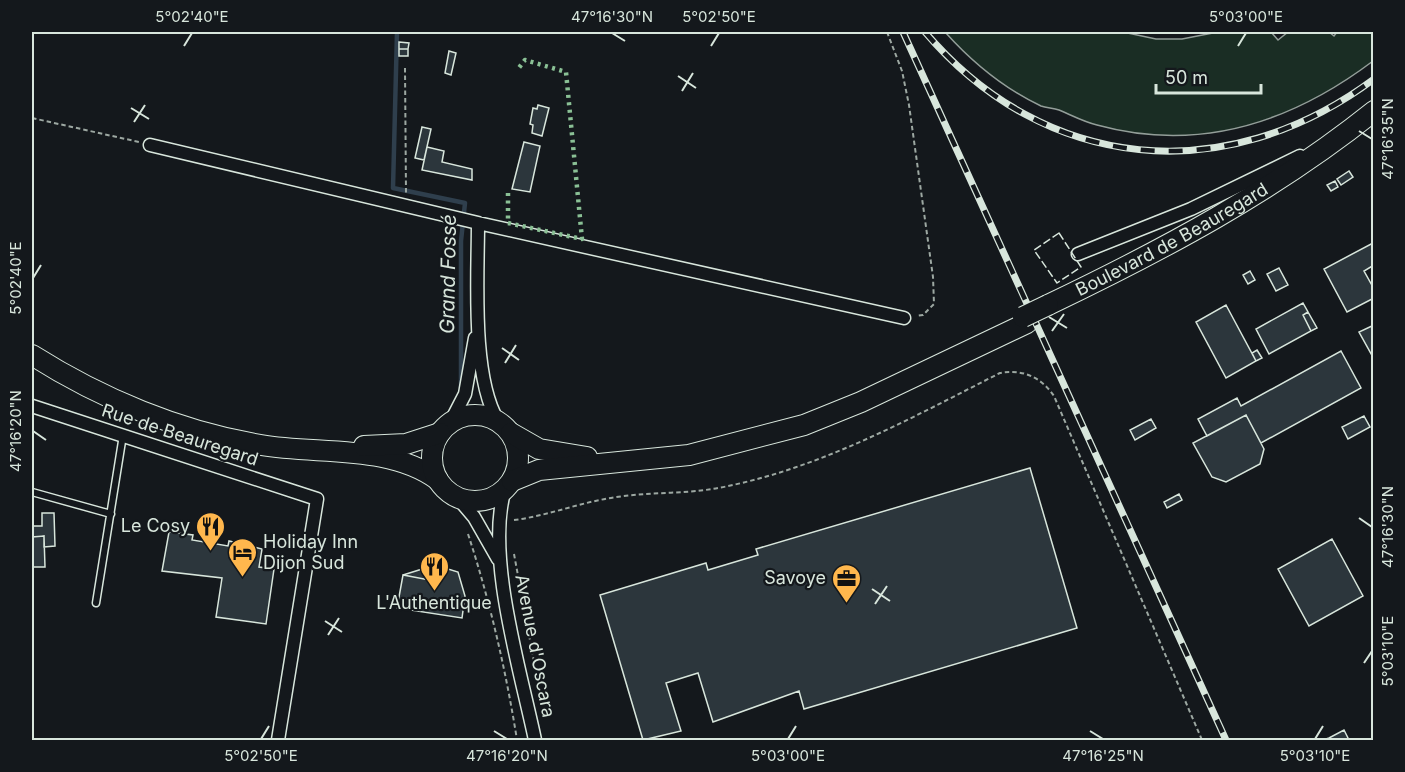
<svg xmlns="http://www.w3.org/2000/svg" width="1405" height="772" font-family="Inter,sans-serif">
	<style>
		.green { fill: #1a2d24; stroke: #939e99; stroke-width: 1.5 }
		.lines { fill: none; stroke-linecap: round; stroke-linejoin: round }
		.stream { stroke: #2f3f4d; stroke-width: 4.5 }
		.building { fill: #2c363c; stroke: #d8e6dc; stroke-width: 1.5 }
		.lane-casing { stroke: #d8e6dc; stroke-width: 9 }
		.street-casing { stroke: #d8e6dc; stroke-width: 15 }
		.primary-casing { stroke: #d8e6dc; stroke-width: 22 }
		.path { stroke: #9da8a2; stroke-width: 2; stroke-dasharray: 4.5 3; stroke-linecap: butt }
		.lane { stroke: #14181c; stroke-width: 6 }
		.street { stroke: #14181c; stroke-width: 12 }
		.primary { stroke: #14181c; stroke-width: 20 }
		.rail-casing { stroke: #d8e6dc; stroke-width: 7 }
		.rail { stroke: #14181c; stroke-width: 4.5; stroke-dasharray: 14; stroke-linecap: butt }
		.primary-bridge-casing { stroke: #d8e6dc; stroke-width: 22; stroke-linecap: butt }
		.primary-bridge { stroke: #14181c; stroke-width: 20 }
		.hedge { stroke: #8ac095; stroke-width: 4.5; stroke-dasharray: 3 4.5; stroke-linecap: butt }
		.fence { stroke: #d8e6dc; stroke-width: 1.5; stroke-dasharray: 8 3; stroke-linecap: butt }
		.ticks { fill: none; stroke: #d8e6dc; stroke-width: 2 }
		.labels { text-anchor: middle; stroke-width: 4.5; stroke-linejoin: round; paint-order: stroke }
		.street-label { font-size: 18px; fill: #d8e6dc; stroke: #14181c }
		.poi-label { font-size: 18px; fill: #d8e6dc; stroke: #14181c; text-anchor: end }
		.water-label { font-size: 20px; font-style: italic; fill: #d8e6dc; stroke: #14181c }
		.neatline { fill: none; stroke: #d8e6dc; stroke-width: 2 }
		.ticks-label { font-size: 15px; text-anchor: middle; fill: #d8e6dc }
	</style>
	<rect width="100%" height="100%" fill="#14181c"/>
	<path class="green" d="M 945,32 L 1123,32 L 1156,39 L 1182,39 L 1218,32 L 1271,32 L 1278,40 L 1288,32 L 1329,32 L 1334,36 L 1337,32 L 1373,32 L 1373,61 C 1292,122 1199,153 1097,125 C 1084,122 1071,115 1059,110 C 1053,108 1047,108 1041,106 C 1005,89 971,61 945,32 Z"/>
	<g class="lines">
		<path class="stream" d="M 397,32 L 393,188 L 465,203 L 461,241 L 461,388"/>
	</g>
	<path class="building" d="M 399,42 L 409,43 L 408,49 L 399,49 Z
		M 399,49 L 408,49 L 408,56 L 399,56 Z
		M 449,51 L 456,53 L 451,75 L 445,73 Z
		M 538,105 L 549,108 L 542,136 L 532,133 L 533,125 L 530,124 L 533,108 L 537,109 Z
		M 422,127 L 431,129 L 424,160 L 415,158 Z
		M 524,142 L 540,146 L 530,192 L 512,189 Z
		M 427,147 L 444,151 L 442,162 L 472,169 L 472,180 L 422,170 Z
		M 1349,171 L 1353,177 L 1341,185 L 1337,179 Z
		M 1335,181 L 1338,187 L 1331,191 L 1327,185 Z
		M 1373,243 L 1374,265 L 1364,271 L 1374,289 L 1374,298 L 1347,312 L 1324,269 Z
		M 1279,268 L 1288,285 L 1276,291 L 1267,274 Z
		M 1250,271 L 1255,280 L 1248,284 L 1243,275 Z
		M 1303,303 L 1308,312 L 1303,315 L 1311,331 L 1269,354 L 1256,329 Z
		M 1226,305 L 1256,361 L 1226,378 L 1196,322 Z
		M 1308,312 L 1317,328 L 1311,331 L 1303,315 Z
		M 1374,325 L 1374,359 L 1359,332 Z
		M 1257,350 L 1262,358 L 1256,361 L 1252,353 Z
		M 1341,351 L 1361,388 L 1261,443 L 1246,415 L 1207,436 L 1198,419 L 1237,398 L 1241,406 Z
		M 1246,415 L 1264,449 L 1260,464 L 1226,482 L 1212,477 L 1193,443 Z
		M 1364,416 L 1370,427 L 1348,439 L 1342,427 Z
		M 1151,419 L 1156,428 L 1135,440 L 1130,430 Z
		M 1030,468 L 1077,628 L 804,709 L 799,691 L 713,722 L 698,673 L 666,683 L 681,731 L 643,740 L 600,595 L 706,563 L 708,570 L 758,555 L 756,549 Z
		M 1179,494 L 1182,500 L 1167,508 L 1164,502 Z
		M 42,513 L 54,513 L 55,546 L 44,547 L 44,536 L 32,537 L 32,526 L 42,526 Z
		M 169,532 L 193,535 L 192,540 L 228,546 L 229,541 L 262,549 L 259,567 L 274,569 L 266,624 L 216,617 L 222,578 L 162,571 Z
		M 44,536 L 45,567 L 32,567 L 32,537 Z
		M 1332,539 L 1363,596 L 1309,626 L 1278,569 Z
		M 435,565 L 458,572 L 465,596 L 462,618 L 397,608 L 403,575 L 429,580 Z
		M 435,565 L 429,580 L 403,575 Z
		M 1344,730 L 1349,740 L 1323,740 L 1329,738 Z"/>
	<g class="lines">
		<defs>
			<path id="lane" d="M 32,492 L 111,514
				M 96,603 L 123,435"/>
			<path id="street" d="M 150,145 L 478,223 L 904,318
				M 478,223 C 478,276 471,376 498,421
				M 1078,254 L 1191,209 L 1300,156
				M 32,406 L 317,499 L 278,740
				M 450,423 L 465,394 L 475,338
				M 505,489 C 485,555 521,672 535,740
				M 456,496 L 474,517 L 498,559"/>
			<g id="primary">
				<path id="s1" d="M 1048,305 C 1163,250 1274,191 1374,111"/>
				<path d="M 32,355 C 100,398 180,432 261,445 C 318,455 389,444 438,480"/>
				<circle cx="475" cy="458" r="43"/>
				<path d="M 511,433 L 539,449 L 587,457"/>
				<path d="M 364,446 L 406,444 L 440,433"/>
				<path d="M 512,481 L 539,470 L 689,455 L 804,425 L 861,402 L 1027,323"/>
			</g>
		</defs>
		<use href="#lane" class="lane-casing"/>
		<use href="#street" class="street-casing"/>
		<use href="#primary" class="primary-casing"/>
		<path class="path" d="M 887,32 L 902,71 L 909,105 L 933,277 L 934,304 L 923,315 L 916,316
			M 405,68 L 406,194
			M 32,118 L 139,142
			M 514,520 C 547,516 578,503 611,498 C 649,491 690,495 728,486 C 825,466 913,417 1000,373 C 1023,369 1041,377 1054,396 L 1202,740
			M 468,534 C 490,601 506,671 517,740
			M 514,554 L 542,705"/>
		<use href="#lane" class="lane"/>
		<use href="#street" class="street"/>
		<use href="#primary" class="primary"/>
		<defs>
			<path id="rail" d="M 903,32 L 1226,740
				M 925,32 C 1045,173 1226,189 1374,79"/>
		</defs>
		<use href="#rail" class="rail-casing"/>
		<use href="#rail" class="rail"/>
		<defs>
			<path id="primary-bridge" d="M 1023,317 L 1048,305"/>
		</defs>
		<use href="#primary-bridge" class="primary-bridge-casing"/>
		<use href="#primary-bridge" class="primary-bridge"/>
		<path class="hedge" d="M 508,193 L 508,223 L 582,239 L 566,72 L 525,60 L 518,69"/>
		<path class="fence" d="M 1059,233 L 1081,267 L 1057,283 L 1034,250 Z"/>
	</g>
	<path class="ticks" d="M 612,33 L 625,41M 184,46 L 192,33M 711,46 L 719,33M 1238,46 L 1246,33M 678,76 L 696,88M 682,91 L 693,73M 131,108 L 149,119M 134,122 L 145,105M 1359,131 L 1372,139M 33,278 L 41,265M 1049,317 L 1067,328M 1052,331 L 1064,314M 502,348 L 519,360M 505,363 L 516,345M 33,431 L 46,440M 1359,518 L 1372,527M 872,589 L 890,601M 875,604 L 887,586M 325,621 L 342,632M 328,635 L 339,618M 1364,663 L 1372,651M 494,731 L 507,739M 1090,731 L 1103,739M 261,739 L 269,726M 788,739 L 796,726M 1315,739 L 1323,726"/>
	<defs>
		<symbol id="restaurant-pin" viewBox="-11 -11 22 30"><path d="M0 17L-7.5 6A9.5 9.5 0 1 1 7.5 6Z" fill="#ffb74d" stroke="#14181c"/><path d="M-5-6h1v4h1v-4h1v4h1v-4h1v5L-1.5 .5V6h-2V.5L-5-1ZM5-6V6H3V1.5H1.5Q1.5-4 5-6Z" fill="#111"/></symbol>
		<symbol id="hotel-pin" viewBox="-11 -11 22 30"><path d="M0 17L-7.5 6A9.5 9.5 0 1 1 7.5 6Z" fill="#ffb74d" stroke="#14181c"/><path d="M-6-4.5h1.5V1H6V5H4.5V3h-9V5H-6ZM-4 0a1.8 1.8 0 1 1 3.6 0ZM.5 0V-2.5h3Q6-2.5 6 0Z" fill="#111"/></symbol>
		<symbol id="office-pin" viewBox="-11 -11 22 30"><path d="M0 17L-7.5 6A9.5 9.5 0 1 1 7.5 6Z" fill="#ffb74d" stroke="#14181c"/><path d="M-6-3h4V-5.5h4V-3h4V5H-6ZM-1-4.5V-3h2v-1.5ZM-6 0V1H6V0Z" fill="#111"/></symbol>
	</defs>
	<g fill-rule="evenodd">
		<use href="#restaurant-pin" x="194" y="510" width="33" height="45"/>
		<use href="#hotel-pin" x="226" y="536" width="33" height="45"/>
		<use href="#restaurant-pin" x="418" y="550" width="33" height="45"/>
		<use href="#office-pin" x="830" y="562" width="33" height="45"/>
	</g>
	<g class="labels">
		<g class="street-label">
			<text dy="6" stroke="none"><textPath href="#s1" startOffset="140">Boulevard de Beauregard</textPath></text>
			<text transform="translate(180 435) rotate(18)" y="6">Rue de Beauregard</text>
			<text transform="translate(535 646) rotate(79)" y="6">Avenue d'Oscara</text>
		</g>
		<g class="poi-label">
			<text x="190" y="532">Le Cosy</text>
			<text x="263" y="548" text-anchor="start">Holiday Inn<tspan x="263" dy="21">Dijon Sud</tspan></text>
			<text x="826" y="584">Savoye</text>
			<text x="434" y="609" text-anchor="middle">L'Authentique</text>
		</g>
		<g class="water-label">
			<text transform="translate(448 274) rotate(-89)" y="7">Grand Fossé</text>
		</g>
	</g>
	<rect width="1405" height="772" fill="none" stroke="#14181c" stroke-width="66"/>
	<path d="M1156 84v9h105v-9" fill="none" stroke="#d8e6dc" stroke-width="3"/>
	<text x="1165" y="84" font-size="18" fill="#d8e6dc" stroke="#14181c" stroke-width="4.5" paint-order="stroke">50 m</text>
	<rect x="33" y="33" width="1339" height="706" class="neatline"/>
	<g class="ticks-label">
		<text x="192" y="22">5°02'40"E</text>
		<text x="612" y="22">47°16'30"N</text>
		<text x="719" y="22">5°02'50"E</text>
		<text x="1246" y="22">5°03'00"E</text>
		<text transform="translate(1388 139) rotate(-90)" y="5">47°16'35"N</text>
		<text transform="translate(16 278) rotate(-90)" y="5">5°02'40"E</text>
		<text transform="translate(16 431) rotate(-90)" y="5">47°16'20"N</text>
		<text transform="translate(1388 527) rotate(-90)" y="5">47°16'30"N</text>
		<text transform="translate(1388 651) rotate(-90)" y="5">5°03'10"E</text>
		<text x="261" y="761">5°02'50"E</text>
		<text x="507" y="761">47°16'20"N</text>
		<text x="788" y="761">5°03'00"E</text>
		<text x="1103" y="761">47°16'25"N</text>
		<text x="1315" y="761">5°03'10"E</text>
	</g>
</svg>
